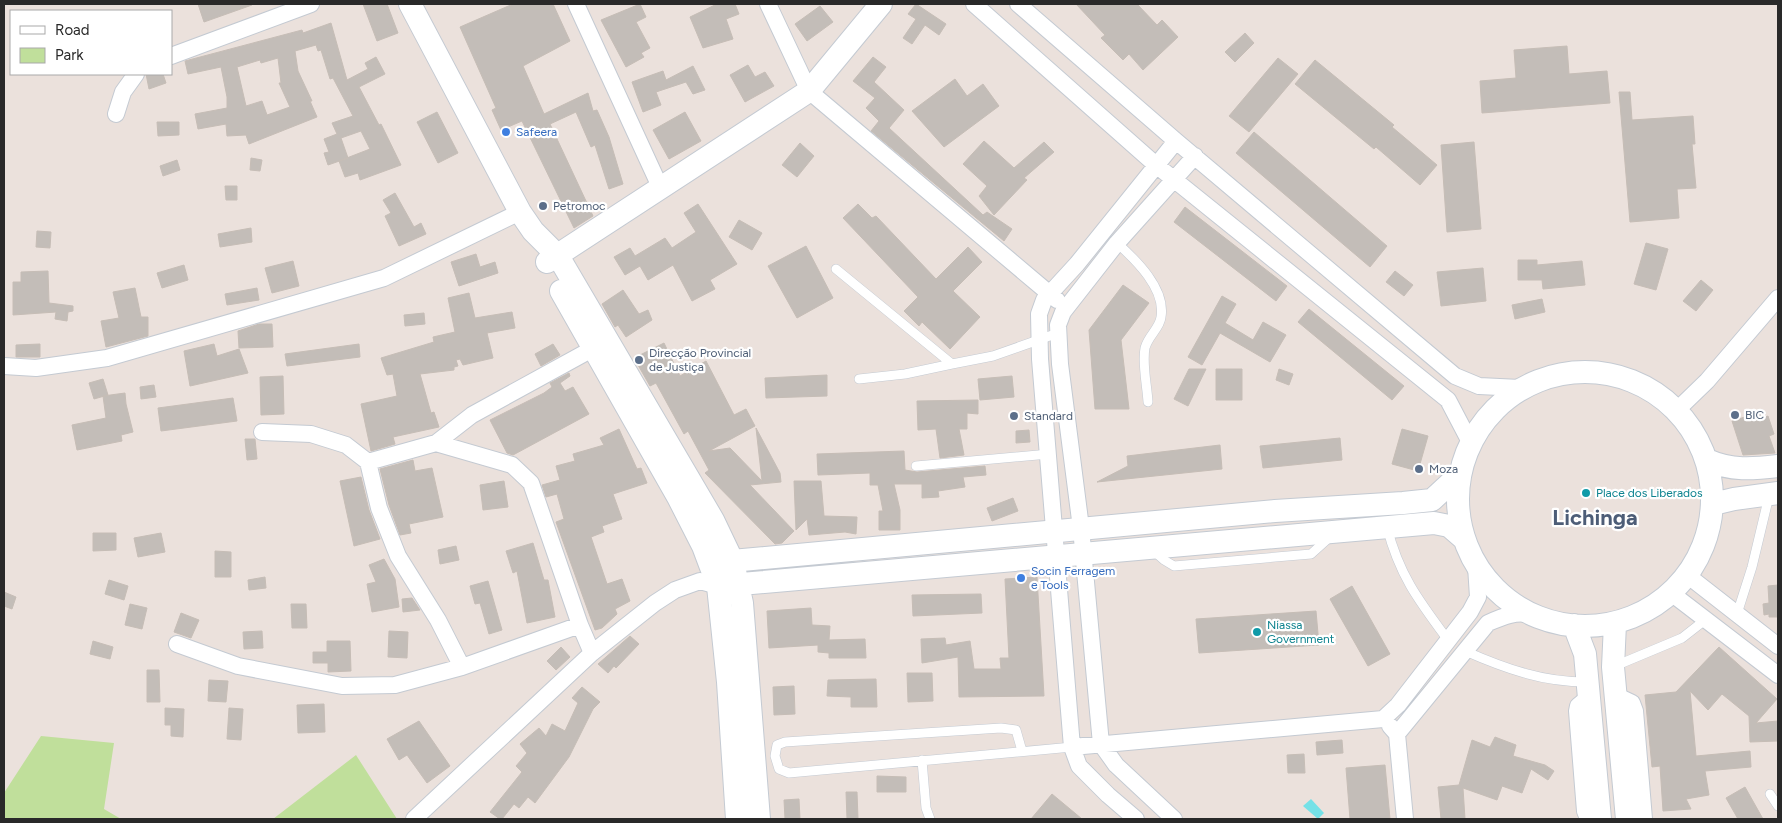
<svg xmlns="http://www.w3.org/2000/svg" width="1782" height="823" font-family="Figtree,sans-serif">
	<style>
		.green { fill: #c0df9b }
		.water { fill: #75e1e7 }
		.building { fill: #c3bdb8; stroke: #c6bdb6; fill-rule: evenodd }
		.lines { fill: none; stroke-linecap: round; stroke-linejoin: round }
		.lane-casing { stroke: #c4cad2; stroke-width: 10 }
		.street-casing { stroke: #c4cad2; stroke-width: 18 }
		.secondary-casing { stroke: #c4cad2; stroke-width: 24 }
		.lane { stroke: #fff; stroke-width: 9 }
		.street { stroke: #fff; stroke-width: 16 }
		.secondary { stroke: #fff; stroke-width: 22 }
		.shop-dot { fill: #3f7fe0; stroke: #fff; stroke-width: 2 }
		.service-dot { fill: #5c6f8a; stroke: #fff; stroke-width: 2 }
		.culture-dot { fill: #0f9aa8; stroke: #fff; stroke-width: 2 }
		.labels { text-anchor: middle; stroke-width: 4.5; stroke-linejoin: round; paint-order: stroke }
		.shop-label { font-size: 12px; fill: #366cbe; stroke: #fff; text-anchor: start }
		.service-label { font-size: 12px; fill: #4e5e75; stroke: #fff; text-anchor: start }
		.culture-label { font-size: 12px; fill: #0d838f; stroke: #fff; text-anchor: start }
		.town-label { font-size: 22px; font-weight: bold; fill: #4d5d77; stroke: #fff }
	</style>
	<rect width="100%" height="100%" fill="#ebe1dc"/>
	<path class="green" d="M 41,736 L 114,743 L 104,809 L 121,819 L 4,819 L 4,793 Z
		M 356,755 L 397,819 L 273,819 Z"/>
	<path class="water" d="M 1311,799 L 1324,813 L 1318,819 L 1303,806 Z"/>
	<path class="building" d="M 198,4 L 251,4 L 252,5 L 204,22 Z
		M 363,4 L 387,4 L 398,33 L 377,41 Z
		M 513,4 L 553,4 L 570,41 L 523,66 L 544,114 L 588,93 L 593,111 L 597,110 L 609,137 L 623,184 L 609,189 L 595,145 L 591,147 L 576,112 L 550,124 L 593,216 L 574,228 L 522,121 L 501,130 L 492,110 L 496,108 L 460,27 Z
		M 640,4 L 646,17 L 636,22 L 650,48 L 641,53 L 644,57 L 626,67 L 601,20 Z
		M 717,4 L 735,4 L 739,14 L 726,19 L 733,39 L 703,48 L 690,17 Z
		M 916,4 L 946,24 L 939,35 L 925,25 L 912,44 L 903,38 L 916,19 L 908,14 Z
		M 1076,4 L 1137,4 L 1157,25 L 1162,20 L 1178,37 L 1143,70 L 1129,54 L 1123,60 L 1101,38 L 1105,35 Z
		M 820,6 L 833,22 L 807,41 L 795,24 Z
		M 331,23 L 347,80 L 368,69 L 365,63 L 376,57 L 385,74 L 359,87 L 379,125 L 381,124 L 401,165 L 360,180 L 358,173 L 345,177 L 339,161 L 370,149 L 361,131 L 341,138 L 348,158 L 328,165 L 324,153 L 329,152 L 324,139 L 337,134 L 332,123 L 353,116 L 333,78 L 330,79 L 321,50 L 318,51 L 316,45 L 295,51 L 298,71 L 312,101 L 310,101 L 317,117 L 249,144 L 246,135 L 227,136 L 226,124 L 198,129 L 195,114 L 227,108 L 227,97 L 221,67 L 188,74 L 185,61 L 302,30 L 303,33 ZM 278,58 L 281,83 L 279,83 L 290,107 L 267,115 L 262,101 L 246,106 L 237,67 L 260,60 L 261,63 Z
		M 1245,33 L 1254,43 L 1235,62 L 1225,52 Z
		M 1567,46 L 1569,74 L 1607,71 L 1610,103 L 1482,113 L 1480,81 L 1516,78 L 1514,50 Z
		M 873,57 L 886,67 L 874,82 L 904,110 L 889,128 L 983,215 L 987,212 L 1012,229 L 1004,241 L 871,131 L 879,121 L 866,108 L 875,98 L 853,81 Z
		M 1278,58 L 1298,74 L 1249,132 L 1229,116 Z
		M 1315,60 L 1394,125 L 1392,127 L 1437,165 L 1420,185 L 1376,147 L 1374,149 L 1295,84 Z
		M 748,65 L 755,77 L 765,72 L 774,86 L 745,102 L 730,75 Z
		M 693,66 L 705,90 L 693,94 L 686,82 L 656,92 L 661,105 L 643,112 L 632,82 L 663,71 L 666,80 Z
		M 146,74 L 163,74 L 166,83 L 149,89 Z
		M 955,79 L 967,96 L 983,84 L 999,106 L 944,147 L 912,111 Z
		M 1619,92 L 1630,92 L 1632,120 L 1693,116 L 1695,144 L 1692,144 L 1696,188 L 1677,189 L 1679,218 L 1630,222 Z
		M 437,112 L 458,153 L 438,163 L 417,122 Z
		M 685,112 L 701,141 L 669,159 L 653,130 Z
		M 157,122 L 179,122 L 179,135 L 158,136 Z
		M 1254,132 L 1387,246 L 1370,267 L 1236,153 Z
		M 984,141 L 1014,168 L 1044,142 L 1054,152 L 1024,178 L 1027,180 L 994,215 L 979,196 L 987,186 L 963,164 Z
		M 1474,142 L 1481,229 L 1447,232 L 1441,145 Z
		M 800,143 L 814,156 L 797,177 L 782,165 Z
		M 251,158 L 262,160 L 260,171 L 250,170 Z
		M 177,160 L 180,170 L 163,176 L 160,166 Z
		M 225,186 L 237,186 L 237,200 L 226,200 Z
		M 395,193 L 414,227 L 421,223 L 426,234 L 399,246 L 385,216 L 391,213 L 383,200 Z
		M 698,204 L 737,264 L 710,280 L 715,289 L 692,301 L 673,265 L 648,280 L 640,266 L 625,275 L 614,257 L 630,248 L 635,256 L 665,238 L 672,248 L 696,232 L 684,213 Z
		M 858,204 L 872,218 L 876,216 L 936,279 L 968,247 L 982,262 L 953,291 L 980,317 L 950,349 L 922,322 L 919,326 L 904,311 L 918,297 L 843,218 Z
		M 1185,207 L 1287,286 L 1276,301 L 1174,222 Z
		M 739,220 L 762,233 L 752,250 L 729,237 Z
		M 251,228 L 252,242 L 220,247 L 218,234 Z
		M 37,231 L 51,232 L 50,248 L 36,247 Z
		M 1646,243 L 1668,249 L 1656,290 L 1634,284 Z
		M 806,246 L 833,298 L 797,318 L 768,266 Z
		M 476,254 L 480,267 L 495,262 L 498,273 L 459,286 L 451,262 Z
		M 1518,260 L 1537,260 L 1537,265 L 1582,261 L 1585,285 L 1543,289 L 1542,280 L 1518,280 Z
		M 293,261 L 299,286 L 272,293 L 265,268 Z
		M 184,265 L 188,280 L 162,288 L 157,273 Z
		M 1483,268 L 1486,301 L 1441,306 L 1437,272 Z
		M 48,271 L 49,303 L 73,306 L 73,311 L 68,312 L 67,321 L 55,319 L 56,312 L 13,315 L 13,282 L 21,282 L 21,272 Z
		M 1395,271 L 1413,285 L 1404,296 L 1386,282 Z
		M 1701,280 L 1713,290 L 1696,311 L 1683,301 Z
		M 1123,285 L 1149,303 L 1121,340 L 1129,409 L 1095,409 L 1089,330 Z
		M 135,288 L 141,317 L 148,317 L 148,336 L 106,347 L 101,321 L 119,318 L 113,292 Z
		M 257,288 L 259,300 L 227,305 L 225,294 Z
		M 623,290 L 639,314 L 648,310 L 652,320 L 626,337 L 618,325 L 615,327 L 602,304 Z
		M 469,293 L 475,318 L 512,312 L 515,328 L 487,333 L 493,358 L 463,365 L 460,359 L 456,360 L 458,366 L 454,367 L 454,370 L 420,374 L 431,413 L 434,412 L 439,427 L 393,437 L 395,444 L 371,451 L 361,404 L 397,396 L 393,374 L 387,375 L 381,358 L 434,342 L 433,337 L 455,332 L 448,298 Z
		M 1222,296 L 1236,304 L 1225,323 L 1253,340 L 1263,322 L 1286,335 L 1270,362 L 1220,333 L 1202,365 L 1188,357 Z
		M 1542,299 L 1545,312 L 1515,319 L 1512,305 Z
		M 1309,309 L 1404,386 L 1392,400 L 1298,322 Z
		M 424,313 L 425,324 L 405,326 L 404,315 Z
		M 259,324 L 272,324 L 273,347 L 239,348 L 238,331 Z
		M 664,343 L 680,376 L 706,361 L 734,415 L 746,409 L 755,426 L 709,451 L 730,448 L 762,481 L 756,428 L 780,473 L 781,482 L 750,485 L 794,531 L 782,543 L 775,544 L 705,473 L 709,470 L 688,431 L 684,434 L 656,383 L 650,386 L 634,358 Z
		M 40,344 L 40,357 L 16,357 L 16,345 Z
		M 214,344 L 217,356 L 239,349 L 248,373 L 190,386 L 184,351 Z
		M 359,344 L 360,357 L 287,366 L 285,354 Z
		M 553,344 L 560,355 L 541,366 L 535,354 Z
		M 1189,369 L 1206,369 L 1188,406 L 1174,399 Z
		M 1216,369 L 1242,369 L 1242,400 L 1216,400 Z
		M 1279,369 L 1293,374 L 1289,385 L 1276,380 Z
		M 569,373 L 570,376 L 560,383 L 565,391 L 573,387 L 589,414 L 513,455 L 507,453 L 490,420 L 544,393 L 552,387 L 550,383 Z
		M 827,375 L 827,396 L 766,398 L 765,378 Z
		M 283,376 L 284,414 L 261,415 L 260,377 Z
		M 1012,376 L 1014,397 L 980,400 L 978,379 Z
		M 103,379 L 108,395 L 94,399 L 89,383 Z
		M 154,385 L 156,397 L 141,399 L 140,387 Z
		M 125,393 L 126,404 L 133,432 L 121,435 L 122,441 L 77,450 L 72,425 L 106,418 L 103,396 Z
		M 233,398 L 237,421 L 161,431 L 158,408 Z
		M 978,400 L 978,414 L 967,413 L 967,429 L 959,429 L 964,455 L 940,458 L 936,429 L 918,430 L 917,401 Z
		M 1761,412 L 1763,418 L 1768,416 L 1774,434 L 1769,436 L 1775,453 L 1743,455 L 1732,421 Z
		M 619,429 L 637,469 L 641,468 L 647,483 L 613,494 L 622,519 L 602,526 L 604,532 L 591,537 L 607,584 L 622,579 L 630,601 L 615,609 L 617,614 L 602,628 L 595,630 L 556,522 L 564,519 L 557,494 L 546,497 L 542,485 L 560,480 L 556,466 L 575,461 L 573,454 L 604,445 L 600,438 Z
		M 1402,429 L 1428,436 L 1418,471 L 1392,464 Z
		M 1029,430 L 1030,442 L 1016,443 L 1016,431 Z
		M 1340,438 L 1342,460 L 1263,468 L 1260,446 Z
		M 245,439 L 255,439 L 257,459 L 247,460 Z
		M 1220,445 L 1222,469 L 1097,482 L 1128,466 L 1127,456 Z
		M 904,451 L 905,470 L 917,472 L 985,466 L 986,475 L 963,477 L 965,487 L 938,491 L 939,497 L 922,498 L 922,484 L 894,484 L 900,510 L 900,530 L 879,530 L 879,511 L 883,511 L 878,485 L 870,485 L 870,473 L 818,475 L 817,454 Z
		M 413,460 L 415,471 L 432,468 L 443,517 L 409,524 L 411,533 L 400,535 L 389,505 L 380,469 Z
		M 361,477 L 369,510 L 380,539 L 354,546 L 340,481 Z
		M 504,481 L 508,507 L 483,510 L 480,485 Z
		M 794,481 L 821,481 L 824,516 L 857,517 L 856,534 L 845,532 L 809,535 L 807,519 L 796,530 Z
		M 1013,498 L 1018,511 L 992,521 L 987,508 Z
		M 93,533 L 116,533 L 116,550 L 93,551 Z
		M 161,533 L 165,552 L 138,557 L 134,538 Z
		M 533,543 L 544,580 L 548,580 L 555,617 L 527,623 L 517,571 L 513,573 L 506,551 Z
		M 456,546 L 459,560 L 440,564 L 438,550 Z
		M 215,551 L 231,552 L 231,577 L 215,577 Z
		M 384,559 L 395,579 L 399,607 L 372,612 L 367,584 L 376,582 L 369,565 Z
		M 265,577 L 266,588 L 249,590 L 248,580 Z
		M 1037,577 L 1044,696 L 959,697 L 958,657 L 922,663 L 921,639 L 945,638 L 946,645 L 970,641 L 974,669 L 1001,669 L 1000,658 L 1009,658 L 1005,579 Z
		M 109,580 L 128,586 L 124,600 L 105,594 Z
		M 488,581 L 502,630 L 489,634 L 480,603 L 475,604 L 470,586 Z
		M 1778,585 L 1778,617 L 1769,617 L 1769,614 L 1764,615 L 1763,604 L 1769,603 L 1768,586 Z
		M 1352,586 L 1390,654 L 1368,666 L 1330,599 Z
		M 4,592 L 16,597 L 12,609 L 4,606 Z
		M 981,594 L 982,613 L 913,616 L 912,595 Z
		M 412,598 L 420,610 L 403,612 L 402,599 Z
		M 130,604 L 147,608 L 142,629 L 125,625 Z
		M 291,604 L 306,604 L 307,628 L 292,628 Z
		M 811,608 L 812,625 L 830,626 L 829,640 L 865,639 L 866,658 L 829,658 L 829,653 L 818,652 L 818,645 L 769,648 L 767,611 Z
		M 1316,611 L 1319,645 L 1199,653 L 1196,619 Z
		M 181,613 L 199,620 L 191,638 L 174,632 Z
		M 262,631 L 263,648 L 244,649 L 243,632 Z
		M 389,631 L 408,632 L 407,658 L 388,657 Z
		M 630,636 L 639,644 L 616,668 L 614,666 L 608,673 L 598,664 Z
		M 93,641 L 113,647 L 110,659 L 90,654 Z
		M 327,641 L 350,641 L 351,671 L 328,672 L 328,663 L 313,663 L 313,652 L 327,652 Z
		M 561,647 L 570,657 L 556,670 L 547,661 Z
		M 1719,647 L 1777,699 L 1756,723 L 1778,721 L 1778,741 L 1750,742 L 1749,716 L 1722,694 L 1708,710 L 1690,691 L 1696,756 L 1750,751 L 1751,767 L 1705,771 L 1709,795 L 1686,799 L 1691,809 L 1663,811 L 1660,766 L 1652,767 L 1645,695 L 1676,692 Z
		M 147,670 L 159,670 L 160,702 L 147,702 Z
		M 907,673 L 932,673 L 933,701 L 908,702 Z
		M 876,679 L 877,707 L 851,707 L 851,697 L 827,696 L 828,680 Z
		M 209,680 L 228,681 L 226,702 L 208,701 Z
		M 794,686 L 795,714 L 774,715 L 773,687 Z
		M 582,687 L 600,702 L 593,709 L 569,757 L 535,803 L 528,797 L 519,808 L 514,804 L 502,819 L 500,819 L 490,812 L 522,772 L 516,766 L 527,753 L 520,744 L 539,728 L 546,736 L 552,724 L 565,731 L 578,703 L 572,698 Z
		M 324,704 L 325,732 L 298,733 L 297,705 Z
		M 165,708 L 184,709 L 183,737 L 171,736 L 171,725 L 165,725 Z
		M 229,708 L 243,709 L 241,740 L 227,739 Z
		M 419,721 L 450,766 L 427,783 L 407,755 L 399,760 L 387,739 Z
		M 1495,737 L 1516,745 L 1513,756 L 1545,765 L 1554,771 L 1548,780 L 1531,769 L 1522,793 L 1502,786 L 1497,800 L 1463,788 L 1465,819 L 1441,819 L 1438,787 L 1459,785 L 1472,740 L 1490,747 Z
		M 1342,740 L 1343,753 L 1317,755 L 1316,742 Z
		M 1304,754 L 1305,773 L 1288,773 L 1287,755 Z
		M 1385,765 L 1390,819 L 1350,819 L 1346,768 Z
		M 877,776 L 906,777 L 906,792 L 877,792 Z
		M 1745,787 L 1763,819 L 1738,819 L 1726,798 Z
		M 846,792 L 857,792 L 858,819 L 847,819 Z
		M 1052,794 L 1082,819 L 1031,819 Z
		M 799,799 L 800,819 L 785,819 L 784,800 Z"/>
	<g class="lines">
		<defs>
			<path id="lane" d="M 1117,243 C 1136,260 1166,289 1161,317 C 1160,328 1148,336 1145,348 C 1142,364 1147,385 1148,402
				M 836,269 L 952,364 L 993,356 L 1058,333
				M 859,379 L 905,374 L 952,364
				M 916,466 L 1049,454
				M 1387,527 C 1399,575 1419,601 1448,640
				M 1154,551 L 1164,560 L 1174,566 L 1311,554 L 1331,536
				M 1737,614 L 1752,567 L 1769,496
				M 1465,651 C 1506,669 1543,682 1587,682
				M 1615,666 L 1682,638 L 1705,620
				M 1022,751 L 1016,730 L 1001,728 L 785,742 L 777,745 L 775,756 L 779,769 L 789,773 L 1072,747
				M 922,760 L 926,808 L 930,819
				M 1770,794 L 1778,806"/>
			<path id="street" d="M 576,4 L 661,189
				M 768,4 L 809,91 L 1057,300
				M 974,4 L 1156,165 L 1448,400 L 1470,442
				M 1018,4 L 1176,141 L 1455,376 L 1479,386 L 1520,388
				M 171,56 L 311,4
				M 116,114 L 123,92 L 136,74
				M 4,366 L 36,368 L 107,358 L 384,278 L 520,212
				M 1677,410 L 1707,381 L 1778,298
				M 262,432 L 311,434 L 346,445 L 368,462 L 379,508 L 398,556 L 438,620 L 462,667
				M 436,443 L 512,465 L 531,483 L 580,625 L 592,653
				M 368,462 L 436,443 L 472,415 L 594,348
				M 1687,575 L 1778,646
				M 1671,593 L 1778,675
				M 177,644 L 238,666 L 342,686 L 395,685 L 462,667 L 580,625
				M 1615,695 L 1632,703 L 1635,711 L 1644,819
				M 1589,697 L 1578,706 L 1577,711 L 1585,811 L 1587,816 L 1591,819
				M 1390,726 L 1397,734 L 1405,819
				M 1397,734 L 1488,623 C 1504,616 1516,611 1533,615
				M 1072,747 L 1383,719 L 1398,705 L 1470,612 L 1478,597 L 1476,566
				M 414,819 L 592,653 L 655,603 L 675,590 L 700,581 L 718,586
				M 1136,819 L 1108,795 L 1079,766 L 1072,747 L 1040,359 L 1039,314 L 1044,300 L 1077,264 L 1176,141
				M 1174,819 L 1116,765 L 1101,744 L 1081,528 L 1060,364 L 1058,325 L 1063,312 L 1117,243 L 1195,156"/>
			<path id="secondary" d="M 410,4 L 520,212 L 533,231 L 558,256 L 713,520 L 733,562 L 742,603 L 759,819
				M 547,262 L 809,91 L 881,4
				M 561,291 L 678,497 L 703,546 L 718,586 L 728,682 L 737,819
				M1458 499a127 127 0 1 1 254 0a127 127 0 1 1-254 0Z
				M 1707,460 C 1731,471 1753,469 1778,466
				M 1713,504 L 1734,499 L 1778,493
				M 710,563 L 1275,511 L 1403,503 L 1432,500 L 1459,475
				M 718,586 L 1434,523 L 1449,526 L 1464,539
				M 1615,624 L 1613,667 L 1627,819
				M 1574,625 L 1585,654 L 1600,819"/>
		</defs>
		<use href="#lane" class="lane-casing"/>
		<use href="#street" class="street-casing"/>
		<use href="#secondary" class="secondary-casing"/>
		<use href="#lane" class="lane"/>
		<use href="#street" class="street"/>
		<use href="#secondary" class="secondary"/>
	</g>
	<g class="shop-dot">
		<circle cx="506" cy="132" r="5"/>
		<circle cx="1021" cy="578" r="5"/>
	</g>
	<g class="service-dot">
		<circle cx="543" cy="206" r="5"/>
		<circle cx="639" cy="360" r="5"/>
		<circle cx="1735" cy="415" r="5"/>
		<circle cx="1014" cy="416" r="5"/>
		<circle cx="1419" cy="469" r="5"/>
	</g>
	<g class="culture-dot">
		<circle cx="1586" cy="493" r="5"/>
		<circle cx="1257" cy="632" r="5"/>
	</g>
	<g class="labels">
		<g class="shop-label">
			<text x="516" y="136">Safeera</text>
			<text x="1031" y="575">Socin Ferragem<tspan x="1031" dy="14">e Tools</tspan></text>
		</g>
		<g class="service-label">
			<text x="553" y="210">Petromoc</text>
			<text x="649" y="357">Direcção Provincial<tspan x="649" dy="14">de Justiça</tspan></text>
			<text x="1745" y="419">BIC</text>
			<text x="1024" y="420">Standard</text>
			<text x="1429" y="473">Moza</text>
		</g>
		<g class="culture-label">
			<text x="1596" y="497">Place dos Liberados</text>
			<text x="1267" y="629">Niassa<tspan x="1267" dy="14">Government</tspan></text>
		</g>
		<g class="town-label">
			<text x="1595" y="525">Lichinga</text>
		</g>
	</g>
	<rect width="1782" height="823" fill="none" stroke="#292929" stroke-width="10"/>
	<rect x="10" y="10" width="162" height="65" fill="#ffffff" stroke="#a9a9a9"/>
	<rect x="20" y="26" width="25" height="8" fill="#ffffff" stroke="#a9a9a9"/>
	<text x="55" y="35" font-size="15" fill="#292929">Road</text>
	<rect x="20" y="48" width="25" height="15" fill="#c0df9b" stroke="#a9a9a9"/>
	<text x="55" y="60" font-size="15" fill="#292929">Park</text>
</svg>
